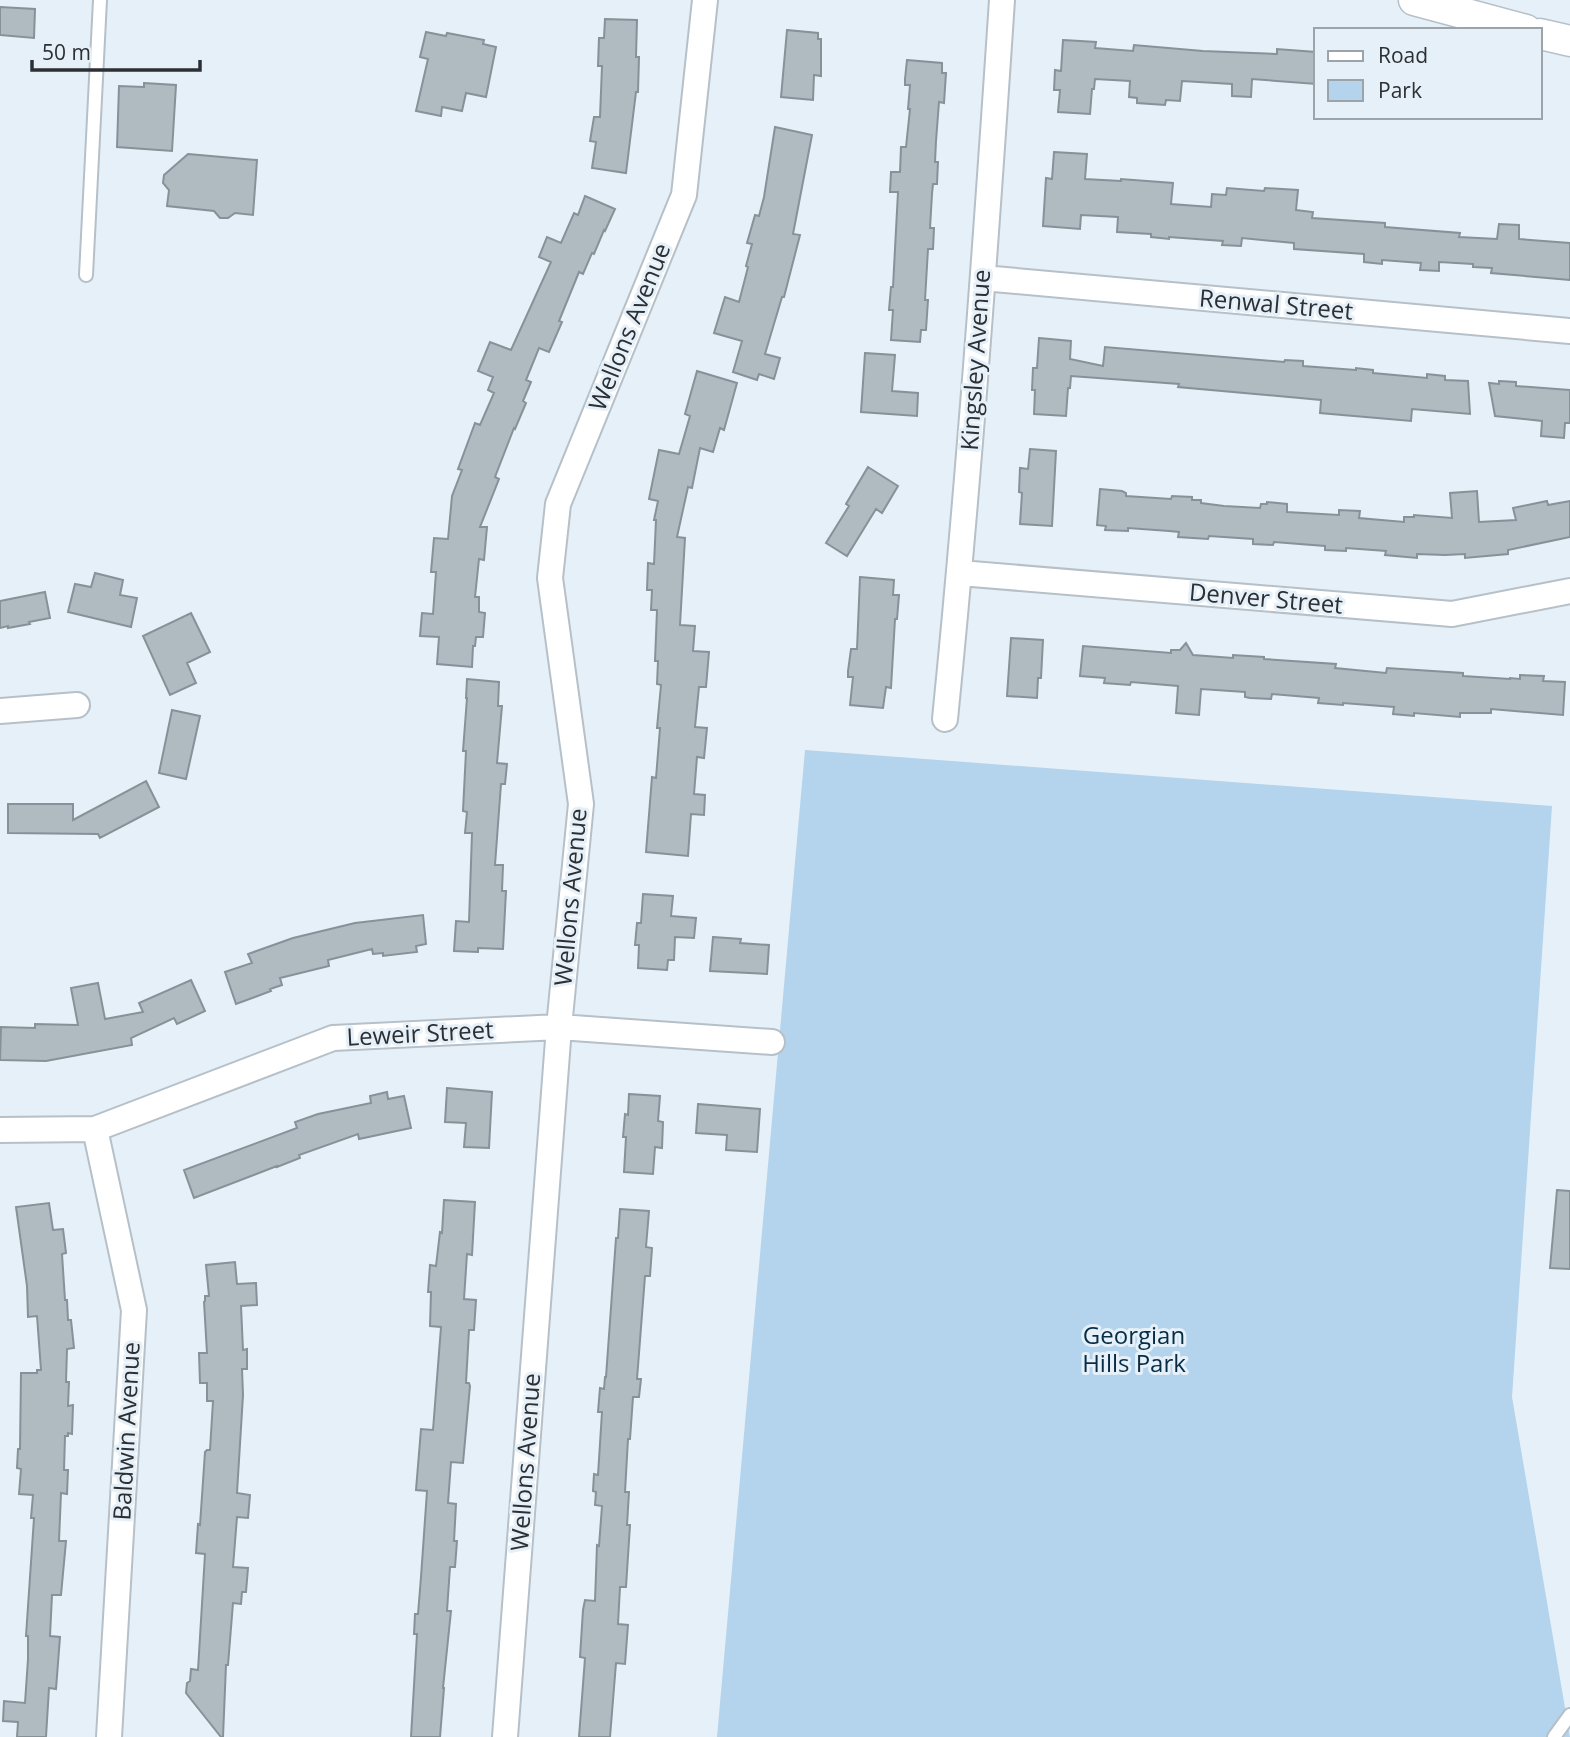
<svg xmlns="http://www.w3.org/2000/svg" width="1570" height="1737" font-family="'Open Sans',sans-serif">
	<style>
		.green { fill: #b4d3ec }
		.building { fill: #b0bac1; stroke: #879198; stroke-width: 2 }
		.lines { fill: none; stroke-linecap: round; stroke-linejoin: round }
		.service-casing { stroke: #b6c0c8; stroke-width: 16 }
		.minor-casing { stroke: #b6c0c8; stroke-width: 28 }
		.tertiary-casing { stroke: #b6c0c8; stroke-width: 33 }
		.service { stroke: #fff; stroke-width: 12 }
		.minor { stroke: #fff; stroke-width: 24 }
		.tertiary { stroke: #fff; stroke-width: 30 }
		.labels { text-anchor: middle; stroke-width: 6; stroke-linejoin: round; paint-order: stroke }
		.street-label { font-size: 24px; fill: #2c2f33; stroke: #e6f0f8 }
		.park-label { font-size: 24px; fill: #072d46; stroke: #e6f0f8 }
	</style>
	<rect width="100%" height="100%" fill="#e6f0f8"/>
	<path class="green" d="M 805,750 L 1552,806 L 1512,1397 L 1570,1737 L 717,1737 Z"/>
	<path class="building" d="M 0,7 L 35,9 L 34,38 L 0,35 Z
		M 605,19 L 637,20 L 636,57 L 639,57 L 638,92 L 636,92 L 626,173 L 592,168 L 596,142 L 590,141 L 594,117 L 600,117 L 602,66 L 598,66 L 599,38 L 604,38 Z
		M 787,30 L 818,33 L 818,39 L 821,39 L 821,76 L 814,75 L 813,100 L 781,97 Z
		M 426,32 L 446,36 L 447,33 L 484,40 L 483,44 L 496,47 L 486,97 L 466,93 L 462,111 L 442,107 L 441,116 L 416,111 L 428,59 L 420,57 Z
		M 1063,40 L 1096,42 L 1095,48 L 1133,51 L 1134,45 L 1203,51 L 1277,54 L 1277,49 L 1316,52 L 1316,84 L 1252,79 L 1251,97 L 1232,96 L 1232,84 L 1182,81 L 1180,101 L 1166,100 L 1165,105 L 1137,103 L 1137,98 L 1129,97 L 1130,81 L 1095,79 L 1094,89 L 1092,89 L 1090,114 L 1058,112 L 1060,90 L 1054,90 L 1055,70 L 1061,71 Z
		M 907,60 L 942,63 L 942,73 L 946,73 L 944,103 L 939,102 L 936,141 L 935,162 L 938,162 L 937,184 L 933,184 L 932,194 L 930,228 L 934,228 L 933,249 L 928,249 L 925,300 L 928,300 L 926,330 L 921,330 L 920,342 L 891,340 L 893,310 L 889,310 L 891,287 L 893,287 L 898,192 L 890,192 L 891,172 L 900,172 L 901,147 L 906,147 L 910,109 L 908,109 L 910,85 L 905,85 L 905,79 Z
		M 144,83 L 176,85 L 172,151 L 117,147 L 119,86 L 144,87 Z
		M 775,127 L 812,135 L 793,234 L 800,235 L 784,297 L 782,297 L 765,354 L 780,358 L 774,379 L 759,374 L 757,380 L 733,372 L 742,341 L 714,333 L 725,297 L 739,302 L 748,267 L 746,266 L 752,244 L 747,243 L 755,215 L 759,216 L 764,197 Z
		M 1054,152 L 1087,154 L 1085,179 L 1121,181 L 1121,179 L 1173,183 L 1171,204 L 1211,207 L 1212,194 L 1226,195 L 1227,188 L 1264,191 L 1265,188 L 1298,190 L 1296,210 L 1313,212 L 1312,218 L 1385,223 L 1385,227 L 1460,233 L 1459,237 L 1497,239 L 1499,224 L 1519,225 L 1519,239 L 1570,243 L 1570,280 L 1491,273 L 1492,268 L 1473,267 L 1473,264 L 1439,262 L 1439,271 L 1420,270 L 1421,263 L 1382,260 L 1382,264 L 1364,262 L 1364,254 L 1294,249 L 1294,243 L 1242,238 L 1241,246 L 1222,245 L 1223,241 L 1169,237 L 1169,239 L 1151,237 L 1151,234 L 1117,232 L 1118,217 L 1081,215 L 1080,229 L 1043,226 L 1046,178 L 1052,179 Z
		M 188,154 L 257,160 L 253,215 L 235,213 L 228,218 L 220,218 L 214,211 L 167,206 L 169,190 L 163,183 L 164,175 Z
		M 585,196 L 615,209 L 605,231 L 604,230 L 594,254 L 592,253 L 583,274 L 579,272 L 559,321 L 562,322 L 549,352 L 539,348 L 526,380 L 531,382 L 523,401 L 526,403 L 515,429 L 514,428 L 495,477 L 499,479 L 480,527 L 487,527 L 484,560 L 479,559 L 475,597 L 479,597 L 479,612 L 485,613 L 483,637 L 476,637 L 475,646 L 473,646 L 472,667 L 437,664 L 439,637 L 420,636 L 422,613 L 433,614 L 436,572 L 431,572 L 434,538 L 448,539 L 452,496 L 462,470 L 458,469 L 475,423 L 480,425 L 494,393 L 488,390 L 493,377 L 478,371 L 490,342 L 511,350 L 551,262 L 539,257 L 547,237 L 561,243 L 574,213 L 578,215 Z
		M 1039,338 L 1071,341 L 1070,359 L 1103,366 L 1105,347 L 1284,362 L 1285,360 L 1303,361 L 1303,366 L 1356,370 L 1356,368 L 1373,370 L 1373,373 L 1427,378 L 1427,374 L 1445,376 L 1445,380 L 1468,381 L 1470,414 L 1412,409 L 1411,421 L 1320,413 L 1321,400 L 1178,387 L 1179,384 L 1071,376 L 1070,388 L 1068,388 L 1066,416 L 1034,414 L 1035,390 L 1032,390 L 1033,368 L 1037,368 Z
		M 865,353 L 895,355 L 892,391 L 918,393 L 917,416 L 861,412 Z
		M 697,371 L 737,383 L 724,430 L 720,428 L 713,452 L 700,448 L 692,488 L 688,487 L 677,537 L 685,538 L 680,625 L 695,626 L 693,651 L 709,652 L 706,687 L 699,687 L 695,727 L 707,728 L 704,758 L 697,757 L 694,794 L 705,795 L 704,815 L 691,814 L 688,856 L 646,852 L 652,777 L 656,778 L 660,728 L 657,728 L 661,685 L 657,684 L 658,661 L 655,661 L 657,610 L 651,610 L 652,590 L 647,590 L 648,563 L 654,564 L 656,520 L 654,520 L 658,501 L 649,499 L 659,450 L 679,454 L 690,416 L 685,414 Z
		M 1499,381 L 1516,382 L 1516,386 L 1570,390 L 1570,423 L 1565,423 L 1564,438 L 1541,436 L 1542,421 L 1495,416 L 1489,383 L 1499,384 Z
		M 1030,449 L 1056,451 L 1052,526 L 1020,524 L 1022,493 L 1019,492 L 1020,468 L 1028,469 Z
		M 868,467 L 898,486 L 882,513 L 876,509 L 847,556 L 826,543 L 849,506 L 846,504 Z
		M 1100,489 L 1122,491 L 1126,493 L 1126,496 L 1171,499 L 1172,496 L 1192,497 L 1192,500 L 1201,500 L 1201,503 L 1224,506 L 1260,508 L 1261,504 L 1267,504 L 1267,502 L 1287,504 L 1287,512 L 1339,515 L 1339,510 L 1360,511 L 1359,518 L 1404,522 L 1404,517 L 1414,517 L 1414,515 L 1452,518 L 1450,493 L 1477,491 L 1479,522 L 1516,520 L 1513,508 L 1547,501 L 1548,505 L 1570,501 L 1570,537 L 1508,550 L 1508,554 L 1465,558 L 1465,554 L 1445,555 L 1417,554 L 1417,558 L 1385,555 L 1386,551 L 1346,548 L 1346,551 L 1325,550 L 1325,546 L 1274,542 L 1273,545 L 1253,544 L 1253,539 L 1209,536 L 1208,539 L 1178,537 L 1179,532 L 1169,531 L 1128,528 L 1128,531 L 1105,530 L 1106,526 L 1097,525 Z
		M 95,573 L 123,580 L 120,595 L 137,598 L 131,627 L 68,612 L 75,584 L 91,587 Z
		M 860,577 L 894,580 L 893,595 L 899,595 L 897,619 L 895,619 L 891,688 L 886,687 L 883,708 L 850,705 L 853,677 L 848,677 L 848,671 L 851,649 L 857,649 Z
		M 45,592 L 50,618 L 29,622 L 30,624 L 8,628 L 8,626 L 0,628 L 0,601 Z
		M 191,613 L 210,652 L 187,663 L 196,683 L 170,695 L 143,636 Z
		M 1011,638 L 1043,640 L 1041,678 L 1038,678 L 1037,698 L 1007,696 Z
		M 1186,643 L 1193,655 L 1233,658 L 1233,655 L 1264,657 L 1264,659 L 1336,664 L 1335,668 L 1386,673 L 1387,668 L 1463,673 L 1463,676 L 1510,679 L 1510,678 L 1520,679 L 1520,675 L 1544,676 L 1543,681 L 1565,682 L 1563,715 L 1491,709 L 1491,713 L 1460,713 L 1460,717 L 1414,713 L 1414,716 L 1393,714 L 1394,707 L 1343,703 L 1343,705 L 1318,703 L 1319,698 L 1272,694 L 1271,699 L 1250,698 L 1245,697 L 1245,692 L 1201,689 L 1199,715 L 1176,713 L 1178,686 L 1131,682 L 1130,685 L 1104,683 L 1105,678 L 1080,676 L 1083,646 L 1171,653 L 1171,650 L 1180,650 Z
		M 467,679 L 499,682 L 498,706 L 502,706 L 497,763 L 507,764 L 505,784 L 501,784 L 495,865 L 503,865 L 502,891 L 506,891 L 503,949 L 478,948 L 478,952 L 454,951 L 456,921 L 469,922 L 472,833 L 465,833 L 467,812 L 463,811 L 466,751 L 463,751 L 467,698 L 466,698 Z
		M 172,710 L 200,716 L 186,779 L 159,773 Z
		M 146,781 L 159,807 L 100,838 L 98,834 L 8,833 L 8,804 L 73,804 L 73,820 Z
		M 643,894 L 673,896 L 671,916 L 696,918 L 694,938 L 675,937 L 674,960 L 668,960 L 667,970 L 638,968 L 639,945 L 635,945 L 637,923 L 641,923 Z
		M 423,915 L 426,944 L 416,946 L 417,952 L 383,956 L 383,953 L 373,954 L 372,949 L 328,960 L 329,966 L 280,978 L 282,985 L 270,989 L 271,991 L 236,1004 L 225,972 L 252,963 L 248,954 L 293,938 L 355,923 Z
		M 713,937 L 741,939 L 740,943 L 769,945 L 767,974 L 710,971 Z
		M 191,980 L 205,1011 L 177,1024 L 174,1018 L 131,1038 L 132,1045 L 46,1061 L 0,1060 L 1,1027 L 35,1028 L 35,1024 L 78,1025 L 71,988 L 98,983 L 105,1019 L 143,1012 L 139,1003 Z
		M 447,1088 L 492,1092 L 489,1148 L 464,1147 L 466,1123 L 445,1122 Z
		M 387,1092 L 388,1099 L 404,1096 L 411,1128 L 359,1139 L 358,1134 L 299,1155 L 300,1158 L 277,1167 L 277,1166 L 194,1198 L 184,1170 L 297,1128 L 295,1122 L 318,1114 L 371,1103 L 370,1096 Z
		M 629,1094 L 660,1096 L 658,1121 L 663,1122 L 662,1148 L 655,1147 L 653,1174 L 624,1172 L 626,1137 L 623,1137 L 625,1114 L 628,1115 Z
		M 698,1104 L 760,1109 L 757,1152 L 726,1150 L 727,1135 L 696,1133 Z
		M 1557,1190 L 1570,1191 L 1570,1269 L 1550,1268 Z
		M 444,1200 L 475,1202 L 472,1255 L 467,1254 L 464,1299 L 476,1300 L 474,1330 L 469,1330 L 466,1383 L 469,1383 L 470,1386 L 463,1463 L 451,1462 L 448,1503 L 456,1504 L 454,1541 L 457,1541 L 455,1567 L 450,1567 L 447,1611 L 451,1611 L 443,1688 L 444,1688 L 440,1737 L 411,1737 L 417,1634 L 414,1634 L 415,1614 L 418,1614 L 421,1577 L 427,1491 L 416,1490 L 421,1429 L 433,1430 L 441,1327 L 430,1326 L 431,1292 L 428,1292 L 430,1265 L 436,1266 L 440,1232 L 442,1233 Z
		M 49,1203 L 53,1230 L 63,1229 L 66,1253 L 62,1254 L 65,1300 L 67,1300 L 68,1320 L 71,1320 L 74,1348 L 67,1349 L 66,1382 L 69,1382 L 68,1406 L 73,1405 L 72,1434 L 68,1433 L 68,1436 L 65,1436 L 64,1470 L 68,1470 L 67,1494 L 61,1493 L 59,1541 L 66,1541 L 61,1595 L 52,1595 L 50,1636 L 60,1637 L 56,1689 L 49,1688 L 46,1737 L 17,1737 L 18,1722 L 3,1721 L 4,1701 L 25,1703 L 28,1659 L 28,1636 L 26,1636 L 34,1518 L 31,1518 L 33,1495 L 19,1494 L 21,1469 L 17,1468 L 18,1449 L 20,1449 L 21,1373 L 37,1373 L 37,1370 L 41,1370 L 37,1316 L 28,1317 L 27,1286 L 16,1207 Z
		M 620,1209 L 649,1211 L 646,1247 L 652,1248 L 650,1276 L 645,1276 L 637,1379 L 641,1379 L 639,1397 L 633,1397 L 630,1439 L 628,1439 L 625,1492 L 629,1492 L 627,1525 L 630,1525 L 626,1587 L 620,1587 L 618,1624 L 628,1625 L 625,1664 L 616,1663 L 610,1737 L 579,1737 L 585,1658 L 580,1657 L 583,1610 L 585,1600 L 595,1601 L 597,1545 L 599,1546 L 602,1506 L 595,1505 L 596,1492 L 593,1491 L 594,1474 L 598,1475 L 602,1412 L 598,1412 L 600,1388 L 604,1389 L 605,1377 L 606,1377 L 616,1238 L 618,1238 Z
		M 235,1262 L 237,1284 L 256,1283 L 257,1305 L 241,1306 L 243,1350 L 247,1349 L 247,1369 L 242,1369 L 243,1395 L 237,1493 L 250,1495 L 248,1518 L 237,1517 L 233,1567 L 248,1568 L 246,1592 L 242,1592 L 241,1604 L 233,1603 L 228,1665 L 226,1665 L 223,1737 L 221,1737 L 186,1693 L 187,1683 L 190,1681 L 191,1669 L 198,1670 L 205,1554 L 196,1553 L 198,1524 L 200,1525 L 205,1452 L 207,1450 L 210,1450 L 213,1401 L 207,1401 L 207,1383 L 200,1383 L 199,1353 L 207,1353 L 204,1302 L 205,1301 L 205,1296 L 209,1296 L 206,1265 Z"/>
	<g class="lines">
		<defs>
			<path id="service" d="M 86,275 L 100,0
				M 1554,1737 L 1570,1715"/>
			<path id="minor" d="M 983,278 L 1570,331
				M 960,573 L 1452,614 L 1570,591
				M 0,711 L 77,705
				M 945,719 C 969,480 986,240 1002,0
				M 95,1129 L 134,1310 L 109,1737
				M 0,1130 L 95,1129 L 333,1038 L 559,1027 L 772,1042
				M 505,1737 L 559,1027 L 581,804 L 550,578 L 558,504 L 684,195 L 705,0"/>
			<path id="tertiary" d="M 1414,0 L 1526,30
				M 1540,34 L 1570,41"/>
		</defs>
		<use href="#service" class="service-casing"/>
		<use href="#minor" class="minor-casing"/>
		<use href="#tertiary" class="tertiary-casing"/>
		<use href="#service" class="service"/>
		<use href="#minor" class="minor"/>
		<use href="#tertiary" class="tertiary"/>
	</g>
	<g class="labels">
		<g class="street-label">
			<text transform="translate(1276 305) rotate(5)" y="8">Renwal Street</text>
			<text transform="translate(630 327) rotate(-68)" y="8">Wellons Avenue</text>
			<text transform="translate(976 360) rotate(-86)" y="8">Kingsley Avenue</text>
			<text transform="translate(1266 599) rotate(5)" y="8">Denver Street</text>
			<text transform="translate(571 897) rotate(-85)" y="8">Wellons Avenue</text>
			<text transform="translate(420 1034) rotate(-3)" y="8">Leweir Street</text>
			<text transform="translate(127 1431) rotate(-87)" y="8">Baldwin Avenue</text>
			<text transform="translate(526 1462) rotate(-86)" y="8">Wellons Avenue</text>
		</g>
		<g class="park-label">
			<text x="1134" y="1344">Georgian<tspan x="1134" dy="28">Hills Park</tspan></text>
		</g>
	</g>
	<rect x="1314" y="28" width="228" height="91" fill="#e6f0f8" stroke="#9ca3a9" stroke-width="2"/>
	<rect x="1328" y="51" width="35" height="10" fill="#ffffff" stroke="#9ca3a9" stroke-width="2"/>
	<text x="1378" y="63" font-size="21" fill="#2c2f33">Road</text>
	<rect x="1328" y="80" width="35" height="21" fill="#b4d3ec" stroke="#9ca3a9" stroke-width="2"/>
	<text x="1378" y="98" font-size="21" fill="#2c2f33">Park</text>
	<path d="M32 60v10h168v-10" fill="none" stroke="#2c2f33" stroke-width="3.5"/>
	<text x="42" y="60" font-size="21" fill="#2c2f33" stroke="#e6f0f8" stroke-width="5" paint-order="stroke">50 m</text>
</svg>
